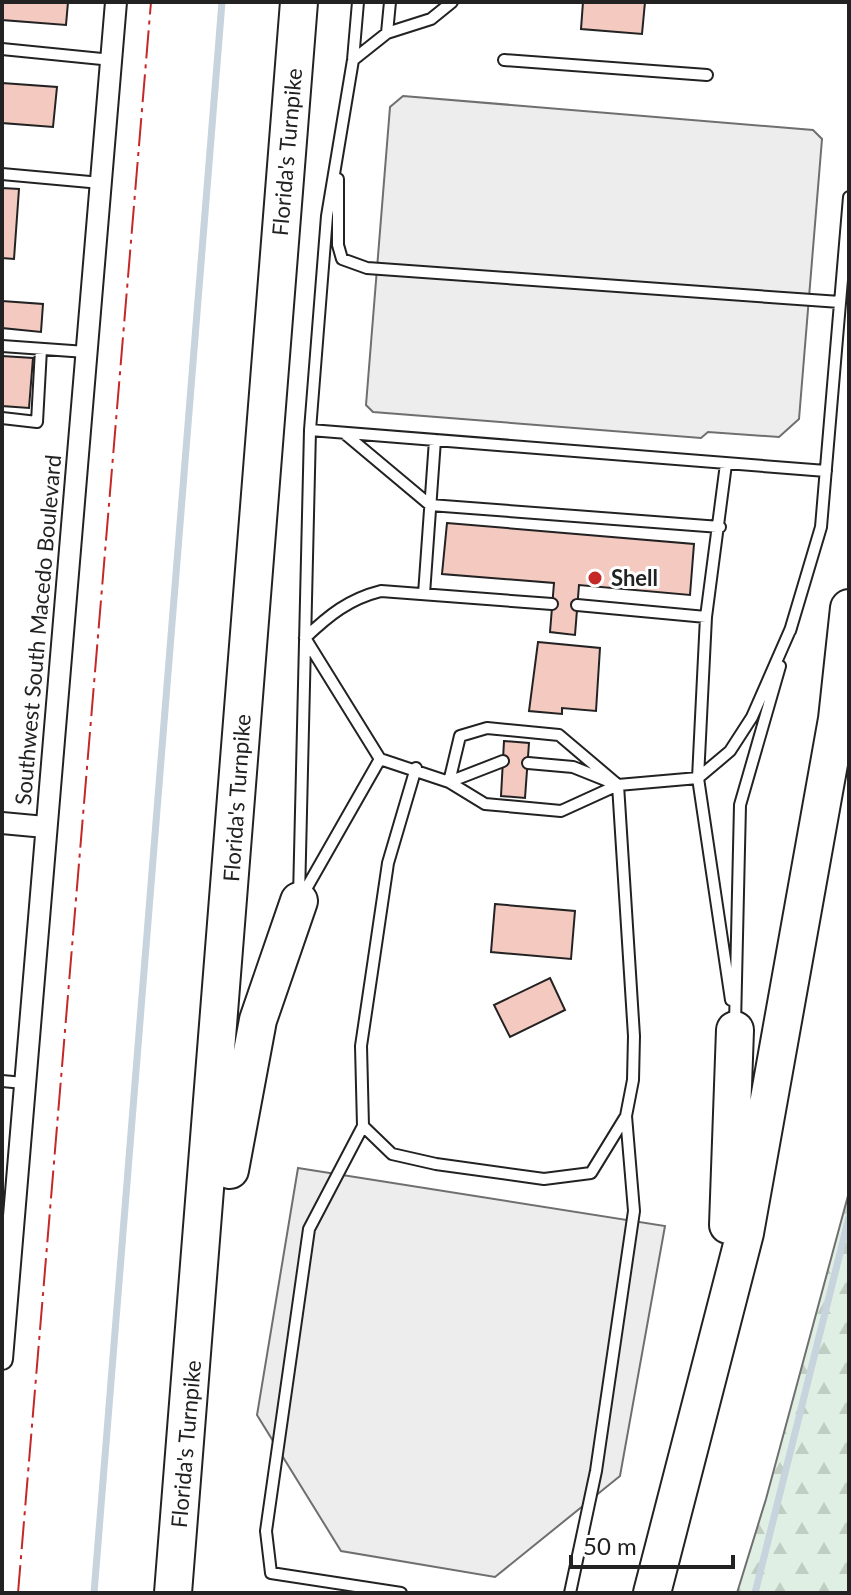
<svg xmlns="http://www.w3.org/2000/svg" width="851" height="1595" font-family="Lato,sans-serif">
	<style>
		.forest { fill: url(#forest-firs); stroke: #6f6f6f; stroke-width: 2 }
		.parking { fill: #ededed; stroke: #6f6f6f; stroke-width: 2 }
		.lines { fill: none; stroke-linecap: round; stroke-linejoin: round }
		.stream { stroke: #c7d3dd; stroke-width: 7 }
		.building { fill: #f3c9c0; stroke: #222; stroke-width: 2 }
		.lane-casing { stroke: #222; stroke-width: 14 }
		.street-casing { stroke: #222; stroke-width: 24 }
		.highway-casing { stroke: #222; stroke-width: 40 }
		.lane { stroke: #fff; stroke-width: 10 }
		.street { stroke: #fff; stroke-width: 20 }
		.highway { stroke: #fff; stroke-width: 36 }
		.power { stroke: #c62828; stroke-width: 2; stroke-dasharray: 28 6 4 6; stroke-linecap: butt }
		.poi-dot { fill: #c62828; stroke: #fff; stroke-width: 3 }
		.labels { text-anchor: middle; stroke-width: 6; stroke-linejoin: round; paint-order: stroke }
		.street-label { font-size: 22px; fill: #222; stroke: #fff }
		.poi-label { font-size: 22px; font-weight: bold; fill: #222; stroke: #fff; text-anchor: start }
	</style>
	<defs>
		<pattern id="forest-firs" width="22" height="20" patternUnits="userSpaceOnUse" patternTransform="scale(2)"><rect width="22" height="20" fill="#e0efe3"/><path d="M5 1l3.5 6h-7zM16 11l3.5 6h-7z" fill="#c0cdc2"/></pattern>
	</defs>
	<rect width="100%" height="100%" fill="#fff"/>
	<path class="forest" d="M 849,1192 L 849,1593 L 737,1593 L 766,1499 Z"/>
	<path class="parking" d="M 403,96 L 813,130 L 822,139 L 799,419 L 779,437 L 708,432 L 701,438 L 373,412 L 366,405 L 390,107 Z
		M 298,1168 L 665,1226 L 620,1476 L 495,1577 L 341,1551 L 257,1415 Z"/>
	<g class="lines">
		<path class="stream" d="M 94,1593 L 222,2
			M 755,1593 L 849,1217"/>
	</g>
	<path class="building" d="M 2,2 L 68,2 L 66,25 L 2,20 Z
		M 583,2 L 645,2 L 642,34 L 581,29 Z
		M 2,83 L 57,87 L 53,127 L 2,123 Z
		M 2,188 L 19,189 L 14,259 L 2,258 Z
		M 2,301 L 43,304 L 41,332 L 2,328 Z
		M 2,356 L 33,358 L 29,408 L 2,406 Z
		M 447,523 L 694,544 L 690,595 L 579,585 L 575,635 L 550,632 L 554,583 L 442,574 Z
		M 538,642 L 600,648 L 596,711 L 562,708 L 562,714 L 529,711 Z
		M 504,741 L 529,743 L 525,798 L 501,796 Z
		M 495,904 L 575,911 L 571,959 L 491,952 Z
		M 550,978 L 565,1010 L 510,1037 L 494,1005 Z"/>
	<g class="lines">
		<defs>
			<path id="lane" d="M 387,33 L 390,2
				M 2,49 L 112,60
				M 353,60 L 387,33 L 431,19 L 452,2
				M 504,60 L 707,75
				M 2,174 L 101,183
				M 338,179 L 338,245 L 342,259 L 367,268 L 840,302
				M 2,346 L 86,352
				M 2,418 L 37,422 L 41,349
				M 310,430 L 826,471
				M 344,433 L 430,505 L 720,527
				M 726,464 L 706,617 L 698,778 L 731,1000
				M 424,594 L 435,440
				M 552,604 L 381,591 C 349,599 329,615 305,638 L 380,759 L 449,782 L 485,804 L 561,811 L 618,785 L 698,778 L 730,751 L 752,717 L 791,628
				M 577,605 L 706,617
				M 790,631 L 821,527 L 849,197
				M 528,763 L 573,767 L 608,781
				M 416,768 L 388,863 L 373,965 L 361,1046 L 363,1126 L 392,1154 L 436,1164 L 544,1179 L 591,1173 L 626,1116
				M 449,782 L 460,736 L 487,728 L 559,735 L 618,785 L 634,1036 L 633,1080 L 626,1116 L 634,1211 L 596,1471 L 570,1593
				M 449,782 L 503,761
				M 302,896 L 380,759
				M 299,897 L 310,430 L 327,216 L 353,60 L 358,2
				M 735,1024 L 740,805 L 780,666
				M 2,1081 L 24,1083
				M 363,1126 L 309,1229 L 266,1531 L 271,1573 L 401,1593"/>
			<path id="street" d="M 2,823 L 45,827
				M 2,1359 L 116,2"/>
			<path id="highway" d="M 230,1170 L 258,1020 L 299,901
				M 728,1225 L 735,1030
				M 173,1593 L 299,2
				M 652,1593 L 745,1233 L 837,719 L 849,608"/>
		</defs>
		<use href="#lane" class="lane-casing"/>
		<use href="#street" class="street-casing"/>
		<use href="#highway" class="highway-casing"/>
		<use href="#lane" class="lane"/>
		<use href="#street" class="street"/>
		<use href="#highway" class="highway"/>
		<path class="power" d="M 18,1593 L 151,2"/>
	</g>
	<circle class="poi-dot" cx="595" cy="578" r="8"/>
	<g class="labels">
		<g class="street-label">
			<text transform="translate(287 152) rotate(-85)" y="8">Florida's Turnpike</text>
			<text transform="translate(38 630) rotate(-85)" y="8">Southwest South Macedo Boulevard</text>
			<text transform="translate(237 798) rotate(-86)" y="8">Florida's Turnpike</text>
			<text transform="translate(186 1444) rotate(-85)" y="8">Florida's Turnpike</text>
		</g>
		<g class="poi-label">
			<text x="611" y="586">Shell</text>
		</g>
	</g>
	<rect width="851" height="1595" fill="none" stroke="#222222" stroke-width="8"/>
	<path d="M571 1555v12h162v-12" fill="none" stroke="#222222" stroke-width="4"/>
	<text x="583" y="1555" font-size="24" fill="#222222" stroke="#ffffff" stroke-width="6" paint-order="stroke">50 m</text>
</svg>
